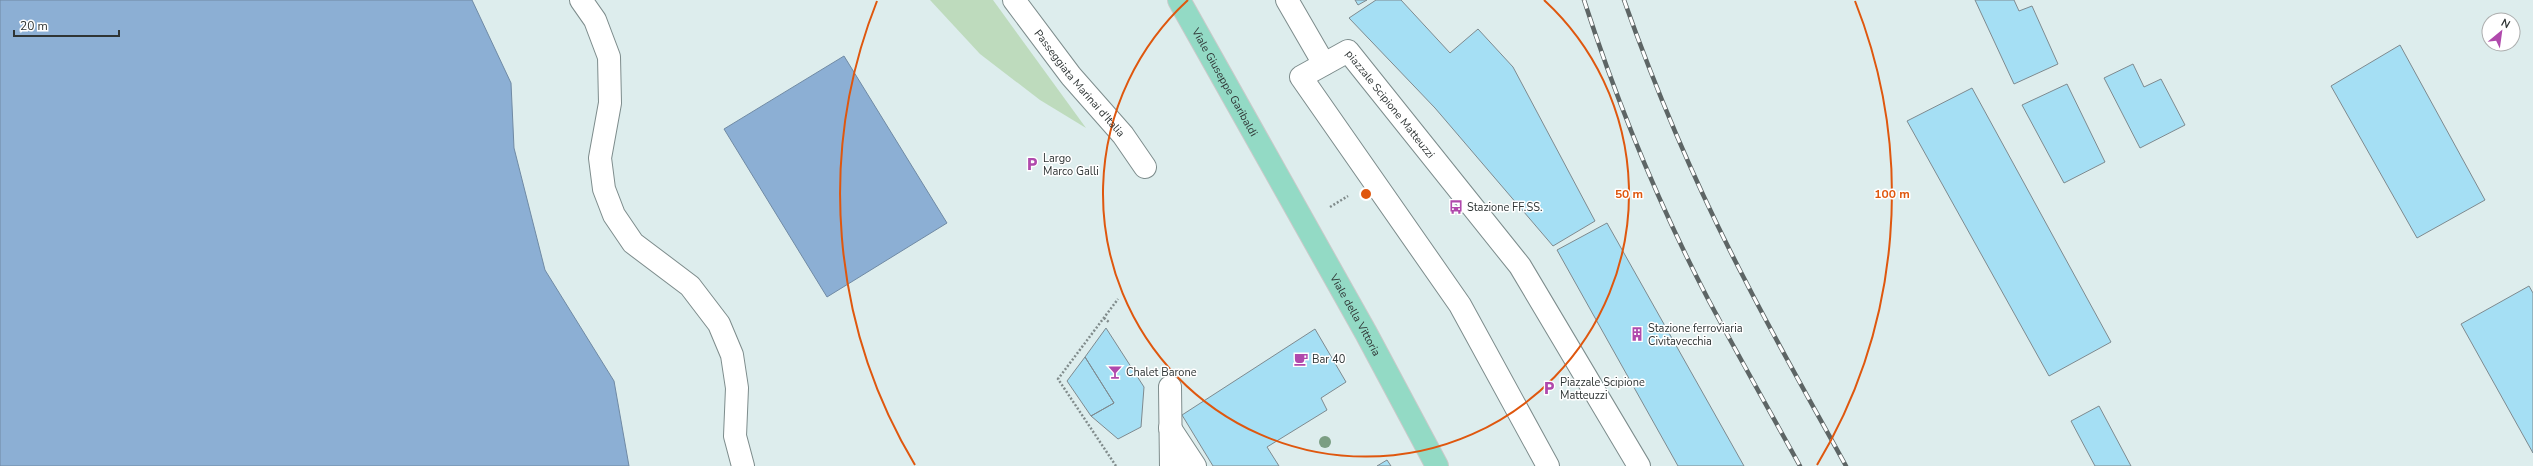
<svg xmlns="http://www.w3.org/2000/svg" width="2533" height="466" font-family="'Nunito Sans',sans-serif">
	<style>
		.green { fill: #bedbbd }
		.water { fill: #8cafd4; stroke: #708aa4 }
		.building { fill: #a5dff4; stroke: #7e8a8f }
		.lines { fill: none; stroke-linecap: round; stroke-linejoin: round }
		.pedestrian-casing { stroke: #7d8c8c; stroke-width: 24 }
		.minor-casing { stroke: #7d8c8c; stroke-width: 24 }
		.primary-casing { stroke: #c9caca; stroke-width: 24 }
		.path { stroke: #808b8b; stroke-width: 2.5; stroke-dasharray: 2 2; stroke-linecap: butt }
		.pedestrian { stroke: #fff; stroke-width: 22 }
		.minor { stroke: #fff; stroke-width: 22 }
		.primary { stroke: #93dac5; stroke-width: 22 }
		.rail-casing { stroke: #5d6565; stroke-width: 4.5 }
		.rail { stroke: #fff; stroke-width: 3; stroke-dasharray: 9; stroke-linecap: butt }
		.tree { fill: #7b9e83 }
		.ring { fill: none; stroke: #df570e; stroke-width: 2 }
		.labels { text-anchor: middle; stroke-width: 3; stroke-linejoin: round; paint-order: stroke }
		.street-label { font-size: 11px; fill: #2f3535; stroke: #fff }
		.poi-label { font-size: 11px; fill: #2f3535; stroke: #fff; text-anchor: start }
		.centre { fill: #df570e; stroke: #fff; stroke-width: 2 }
		.ring-label { font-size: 12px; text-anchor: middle; font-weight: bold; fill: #df570e; stroke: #fff; stroke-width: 3; stroke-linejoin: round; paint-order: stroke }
	</style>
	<rect width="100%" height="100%" fill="#ddeded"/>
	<path class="green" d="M 930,0 L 993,0 L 1086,128 L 1040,100 L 980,54 Z"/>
	<path class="water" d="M 0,0 L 472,0 L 511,83 L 514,148 L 545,270 L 614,381 L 629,466 L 0,466 Z
		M 844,56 L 947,223 L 827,297 L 724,129 Z"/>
	<path class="building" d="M 1355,0 L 1367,0 L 1358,5 Z
		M 1376,0 L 1401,0 L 1450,53 L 1478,29 L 1513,67 L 1595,221 L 1553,246 L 1435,108 L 1349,18 Z
		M 1975,0 L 2014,0 L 2019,11 L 2032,6 L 2058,64 L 2014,84 Z
		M 2400,45 L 2485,200 L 2417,238 L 2331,86 Z
		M 2133,64 L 2144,87 L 2161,79 L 2185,125 L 2140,148 L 2104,78 Z
		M 2067,84 L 2105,162 L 2064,183 L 2022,105 Z
		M 1972,88 L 2111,342 L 2049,376 L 1907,121 Z
		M 1607,223 L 1744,466 L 1678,466 L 1557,250 Z
		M 2529,286 L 2533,293 L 2533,453 L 2461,324 Z
		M 1106,328 L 1144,387 L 1141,427 L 1118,439 L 1091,416 L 1114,403 L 1085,357 Z
		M 1315,329 L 1346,382 L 1321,398 L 1327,410 L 1267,447 L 1279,466 L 1213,466 L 1182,415 Z
		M 1085,357 L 1114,403 L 1091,416 L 1067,381 Z
		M 2099,406 L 2131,466 L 2095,466 L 2071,421 Z
		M 1387,460 L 1391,466 L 1377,466 Z"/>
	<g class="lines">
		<defs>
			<g id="pedestrian">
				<path d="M 581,0 L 595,20 L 609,57 L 610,103 L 600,158 L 604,189 L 614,215 L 633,243 L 690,286 L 719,324 L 732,355 L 737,388 L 735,436 L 743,466"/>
				<path id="s1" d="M 1014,0 L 1071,76 L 1123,135 L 1145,167"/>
				<path d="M 1170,387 L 1171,466"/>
				<path d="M 1170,428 L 1195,466"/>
			</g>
			<g id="minor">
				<path d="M 1287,0 L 1324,64"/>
				<path id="s2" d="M 1548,466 L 1460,305 L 1301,77 L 1348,51 L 1520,266 L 1639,466"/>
			</g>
			<g id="primary">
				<path id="s3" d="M 1179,0 L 1366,333 L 1437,466"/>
			</g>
		</defs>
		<use href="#pedestrian" class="pedestrian-casing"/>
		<use href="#minor" class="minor-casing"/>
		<use href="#primary" class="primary-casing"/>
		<path class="path" d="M 1330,207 L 1348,196
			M 1104,318 L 1110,323
			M 1116,466 L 1058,379 L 1118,299"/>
		<use href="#pedestrian" class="pedestrian"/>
		<use href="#minor" class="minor"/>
		<use href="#primary" class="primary"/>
		<defs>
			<path id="rail" d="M 1584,0 C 1617,102 1658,203 1708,299 C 1738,355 1769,410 1800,466
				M 1624,0 C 1658,96 1698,190 1745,280 C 1777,343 1812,404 1846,466"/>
		</defs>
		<use href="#rail" class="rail-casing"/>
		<use href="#rail" class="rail"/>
	</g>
	<circle class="tree" cx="1325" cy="442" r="6"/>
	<g class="ring">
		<path d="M1544 0A263 263 0 1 1 1188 0"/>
		<path d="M915 465A526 526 0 0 1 877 1M1855 1A526 526 0 0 1 1817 465"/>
	</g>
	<defs>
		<symbol id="parking-bare" viewBox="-9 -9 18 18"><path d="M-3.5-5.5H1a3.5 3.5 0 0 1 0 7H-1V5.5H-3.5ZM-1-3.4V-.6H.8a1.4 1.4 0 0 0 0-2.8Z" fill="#b049ac" stroke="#fff" stroke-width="2.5" paint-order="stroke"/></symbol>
		<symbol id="bus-bare" viewBox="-9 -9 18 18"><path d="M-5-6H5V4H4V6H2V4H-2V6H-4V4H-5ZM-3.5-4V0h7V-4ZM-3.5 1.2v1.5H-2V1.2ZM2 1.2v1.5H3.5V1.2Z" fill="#b049ac" stroke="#fff" stroke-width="2.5" paint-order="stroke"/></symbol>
		<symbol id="building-bare" viewBox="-9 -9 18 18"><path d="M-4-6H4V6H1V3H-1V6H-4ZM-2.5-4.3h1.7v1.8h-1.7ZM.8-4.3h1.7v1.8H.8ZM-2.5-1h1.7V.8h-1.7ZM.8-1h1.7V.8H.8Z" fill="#b049ac" stroke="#fff" stroke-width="2.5" paint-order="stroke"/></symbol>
		<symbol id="cafe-bare" viewBox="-9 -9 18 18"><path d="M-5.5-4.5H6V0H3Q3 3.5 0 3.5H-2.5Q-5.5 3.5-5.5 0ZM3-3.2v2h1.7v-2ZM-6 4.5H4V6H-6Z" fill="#b049ac" stroke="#fff" stroke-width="2.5" paint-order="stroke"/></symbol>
		<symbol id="bar-bare" viewBox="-9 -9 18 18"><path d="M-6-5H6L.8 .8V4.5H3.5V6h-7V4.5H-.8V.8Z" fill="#b049ac" stroke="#fff" stroke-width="2.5" paint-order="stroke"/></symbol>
	</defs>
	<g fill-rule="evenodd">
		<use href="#parking-bare" x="1022" y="154" width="20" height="20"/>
		<use href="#bus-bare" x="1446" y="197" width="20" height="20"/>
		<use href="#building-bare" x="1627" y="324" width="20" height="20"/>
		<use href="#cafe-bare" x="1291" y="349" width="20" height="20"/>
		<use href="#bar-bare" x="1105" y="362" width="20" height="20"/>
		<use href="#parking-bare" x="1539" y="378" width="20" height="20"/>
	</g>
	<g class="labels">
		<g class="street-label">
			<text dy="4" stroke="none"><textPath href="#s1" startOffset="106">Passeggiata Marinai d'Italia</textPath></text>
			<text dy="4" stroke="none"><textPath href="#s3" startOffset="94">Viale Giuseppe Garibaldi</textPath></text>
			<text dy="4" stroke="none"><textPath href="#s2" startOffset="583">piazzale Scipione Matteuzzi</textPath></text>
			<text dy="4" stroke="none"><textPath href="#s3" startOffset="361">Viale della Vittoria</textPath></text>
		</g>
		<g class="poi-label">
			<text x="1043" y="162">Largo<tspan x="1043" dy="13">Marco Galli</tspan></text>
			<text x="1467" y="211">Stazione FF.SS.</text>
			<text x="1648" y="332">Stazione ferroviaria<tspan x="1648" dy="13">Civitavecchia</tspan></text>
			<text x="1312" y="363">Bar 40</text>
			<text x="1126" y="376">Chalet Barone</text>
			<text x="1560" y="386">Piazzale Scipione<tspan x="1560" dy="13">Matteuzzi</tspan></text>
		</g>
	</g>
	<circle cx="1366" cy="194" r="6" class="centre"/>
	<g class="ring-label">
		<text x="1629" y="198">50 m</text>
		<text x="1892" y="198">100 m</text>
	</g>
	<g transform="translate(2501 32) rotate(29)"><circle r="19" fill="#ffffff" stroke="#acaeae"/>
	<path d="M0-3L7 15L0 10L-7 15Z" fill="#b049ac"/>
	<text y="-6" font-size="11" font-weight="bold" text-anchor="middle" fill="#2f3535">N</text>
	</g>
	<path d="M14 30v6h105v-6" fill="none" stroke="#2f3535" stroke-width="2"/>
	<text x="20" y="30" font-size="12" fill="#2f3535" stroke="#ffffff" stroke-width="3" paint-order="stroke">20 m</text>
</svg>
